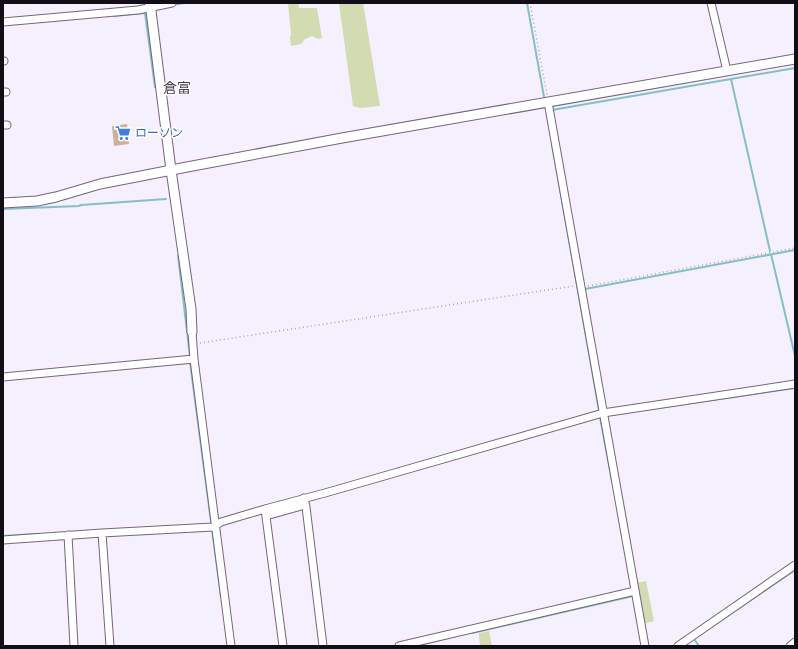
<svg xmlns="http://www.w3.org/2000/svg" width="798" height="649" font-family="Helvetica,'Noto Sans JP',sans-serif">
	<style>
		.green { fill: #d3dbb3 }
		.lines { fill: none; stroke-linecap: round; stroke-linejoin: round }
		.stream { stroke: #84bec7; stroke-width: 2 }
		.building { fill: #ccb09d }
		.street-casing { stroke: #73667f; stroke-width: 9 }
		.secondary-casing { stroke: #73667f; stroke-width: 11 }
		.path { stroke: #aaa5b0; stroke-width: 1.5; stroke-dasharray: 1 3; stroke-linecap: butt }
		.street { stroke: #fff; stroke-width: 7 }
		.secondary { stroke: #fff; stroke-width: 9 }
		.labels { text-anchor: middle; stroke-width: 3; stroke-linejoin: round; paint-order: stroke }
		.shop-label { font-size: 12px; fill: #366cbe; stroke: #fff; text-anchor: start }
		.quarter-label { font-size: 14px; fill: #4a3e55; stroke: #fff }
	</style>
	<rect width="100%" height="100%" fill="#f6f0fc"/>
	<path class="green" d="M 288,3 L 298,3 L 299,8 L 317,8 L 322,38 L 318,39 L 312,36 L 305,39 L 301,44 L 291,46 L 290,37 L 291,35 Z
		M 339,3 L 363,3 L 380,106 L 361,108 L 353,106 Z
		M 646,581 L 654,621 L 643,624 L 635,583 Z
		M 489,631 L 492,646 L 480,646 L 479,636 L 479,633 Z"/>
	<g class="lines">
		<path class="stream" d="M 527,3 L 544,97
			M 173,5 L 184,3
			M 145,13 L 155,87
			M 114,16 L 145,13
			M 731,79 L 770,251
			M 552,110 L 795,68
			M 552,144 L 599,410
			M 3,209 L 79,206 L 81,205 L 166,199
			M 771,254 L 795,356
			M 178,255 L 190,357
			M 585,289 L 795,250
			M 190,362 L 221,597
			M 644,410 L 795,388
			M 600,417 L 612,481
			M 3,536 L 36,534
			M 472,633 L 633,596
			M 695,638 L 795,570
			M 694,639 L 699,646
			M 416,646 L 456,636"/>
	</g>
	<path class="building" d="M 127,124 L 129,144 L 114,146 L 112,126 Z"/>
	<g class="lines">
		<defs>
			<path id="street" d="M 711,3 L 727,71
				M 3,22 L 138,10 L 172,3
				M 3,61 L 4,61
				M 3,92 L 6,92
				M 548,102 L 645,646
				M 3,125 L 7,125
				M 194,359 L 231,646
				M 3,377 L 194,359 L 192,332
				M 304,498 L 306,507 L 323,646
				M 265,509 L 283,646
				M 266,516 L 305,505
				M 68,535 L 74,646
				M 3,540 L 102,533
				M 110,646 L 102,533 L 213,527 L 221,522 L 265,509 L 325,493 L 603,413 L 795,384
				M 399,646 L 635,591
				M 678,646 L 795,565
				M 790,646 L 795,642"/>
			<path id="secondary" d="M 150,3 L 171,170 L 191,309 L 192,332
				M 3,203 L 37,201 L 56,197 L 100,184 L 187,167 L 342,138 L 795,59"/>
		</defs>
		<use href="#street" class="street-casing"/>
		<use href="#secondary" class="secondary-casing"/>
		<path class="path" d="M 530,3 L 547,95
			M 588,286 L 795,248
			M 200,343 L 574,286"/>
		<use href="#street" class="street"/>
		<use href="#secondary" class="secondary"/>
	</g>
	<defs>
		<symbol id="supermarket-bare" viewBox="-9 -9 18 18"><path d="M-6-5.5h2.5l.6 2H6L4.5 2H-2.5L-4.4-4H-6ZM-1.5 3.2a1.3 1.3 0 1 0 .1 0ZM3 3.2a1.3 1.3 0 1 0 .1 0Z" fill="#3f7fe0" stroke="#fff" stroke-width="2.5" paint-order="stroke"/></symbol>
	</defs>
	<g fill-rule="evenodd">
		<use href="#supermarket-bare" x="112" y="122" width="22" height="22"/>
	</g>
	<g class="labels">
		<g class="shop-label">
			<text x="135" y="137">ローソン</text>
		</g>
		<g class="quarter-label">
			<text x="177" y="93">倉富</text>
		</g>
	</g>
	<rect width="798" height="649" fill="none" stroke="#120d17" stroke-width="8"/>
</svg>
